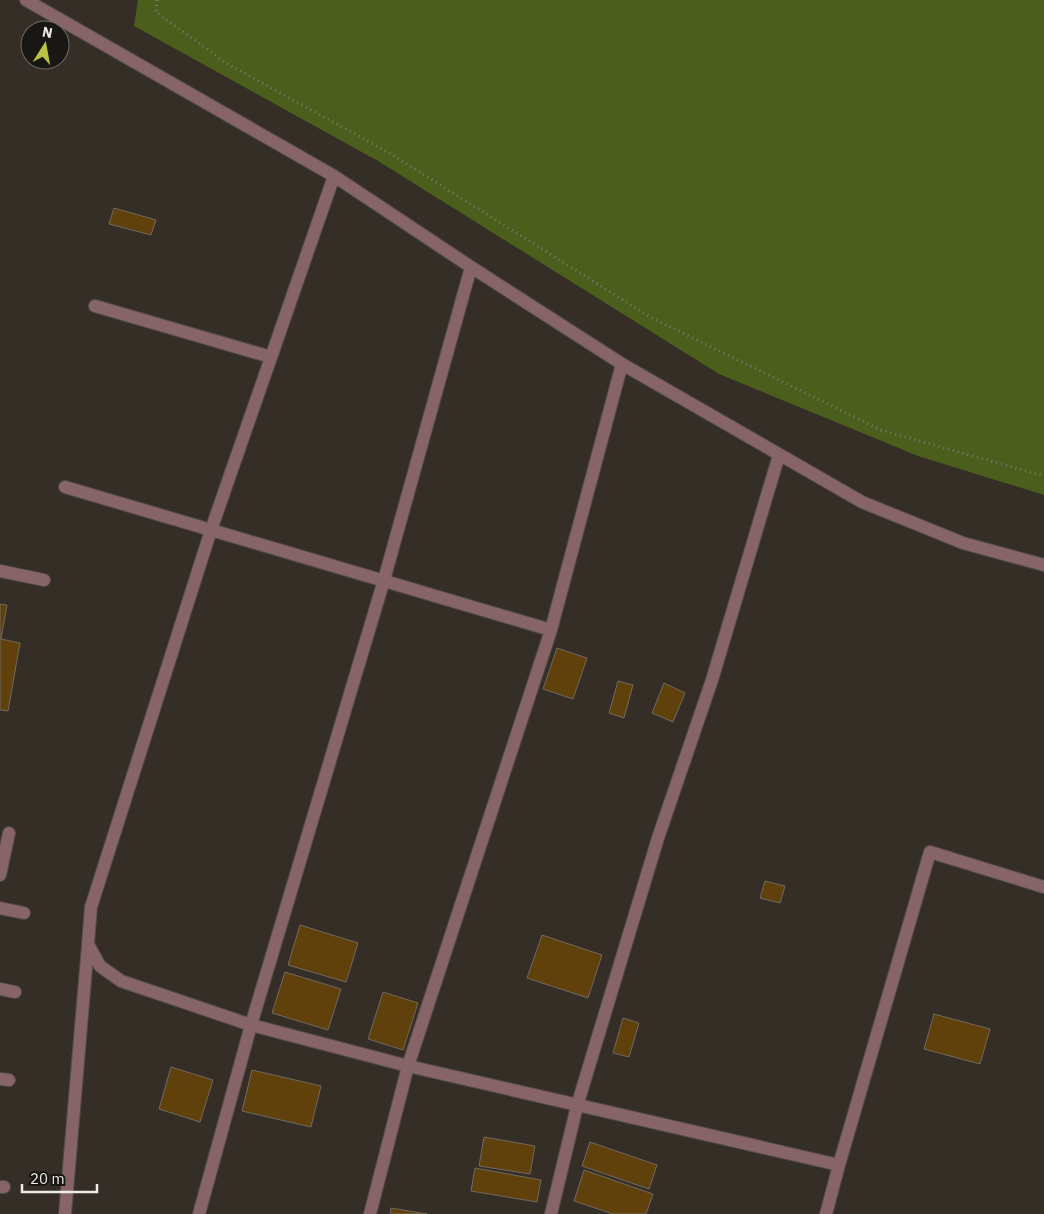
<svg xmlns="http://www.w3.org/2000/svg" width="1044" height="1214" font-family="'IBM Plex Sans',sans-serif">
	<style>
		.green { fill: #4b5e1b }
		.building { fill: #60410b; stroke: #716a61 }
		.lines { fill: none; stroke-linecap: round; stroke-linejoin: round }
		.minor-casing { stroke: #524c45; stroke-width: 14 }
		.path { stroke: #7e7972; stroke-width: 3; stroke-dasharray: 1 4; stroke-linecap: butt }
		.minor { stroke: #866467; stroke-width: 12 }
	</style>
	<rect width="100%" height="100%" fill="#342e26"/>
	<path class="green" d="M 138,0 L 1044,0 L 1044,495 L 918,456 L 719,374 L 378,161 L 134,26 Z"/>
	<path class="building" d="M 114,208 L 156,220 L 151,235 L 109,224 Z
		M 0,604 L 7,605 L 1,639 L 20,643 L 8,711 L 0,710 Z
		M 557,648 L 587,658 L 573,699 L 543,689 Z
		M 618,681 L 633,685 L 624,718 L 609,713 Z
		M 664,683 L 685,693 L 673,722 L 652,713 Z
		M 765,881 L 785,886 L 780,903 L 760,898 Z
		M 300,925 L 358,943 L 346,982 L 288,965 Z
		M 542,935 L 602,955 L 588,998 L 527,978 Z
		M 285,972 L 341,989 L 328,1030 L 272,1013 Z
		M 383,992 L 418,1003 L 403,1050 L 368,1039 Z
		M 934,1014 L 990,1029 L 980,1064 L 924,1049 Z
		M 623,1018 L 639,1023 L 629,1057 L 613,1053 Z
		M 171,1067 L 213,1080 L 200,1122 L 159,1109 Z
		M 252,1070 L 321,1086 L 311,1127 L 242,1111 Z
		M 484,1137 L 535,1146 L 530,1174 L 479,1166 Z
		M 590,1142 L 657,1165 L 649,1189 L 582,1166 Z
		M 475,1168 L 541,1180 L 537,1202 L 471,1191 Z
		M 584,1170 L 653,1194 L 646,1214 L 613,1214 L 574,1201 Z
		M 391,1208 L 427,1214 L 390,1214 Z"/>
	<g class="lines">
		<defs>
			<path id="minor" d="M 26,0 L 334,176 L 471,267 L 622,364 L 862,502 L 963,543 L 1044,565
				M 334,176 L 211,530 L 91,907 L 88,944 L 100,966 L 121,981 L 251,1025 L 408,1066 L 839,1165
				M 95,306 L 271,357
				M 65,487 L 551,630
				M 0,571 L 44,580
				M 0,875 L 9,833
				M 0,908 L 24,913
				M 0,989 L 15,992
				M 0,1079 L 9,1080
				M 0,1187 L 4,1187
				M 65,1214 L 88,945
				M 199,1214 L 251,1025 L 384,580 L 471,267
				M 370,1214 L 408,1066 L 551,630 L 622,364
				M 551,1214 L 577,1106 L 658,838 L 712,680 L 779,455
				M 826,1214 L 839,1165 L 930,852 L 1044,887"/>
		</defs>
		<use href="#minor" class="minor-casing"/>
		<path class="path" d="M 157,0 L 156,12 L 226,63 L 391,154 L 650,317 L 881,430 L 1044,476"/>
		<use href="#minor" class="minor"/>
	</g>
	<g transform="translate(45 45) rotate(11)"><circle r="24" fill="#191713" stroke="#6e6b67"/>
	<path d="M0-4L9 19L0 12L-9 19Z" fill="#b9c046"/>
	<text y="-8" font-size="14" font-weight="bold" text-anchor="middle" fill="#eeeae5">N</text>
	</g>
	<path d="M22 1184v8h75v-8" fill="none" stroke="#eeeae5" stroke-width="2.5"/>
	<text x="30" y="1184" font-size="15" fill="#eeeae5" stroke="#191713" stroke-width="4" paint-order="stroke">20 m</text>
</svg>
